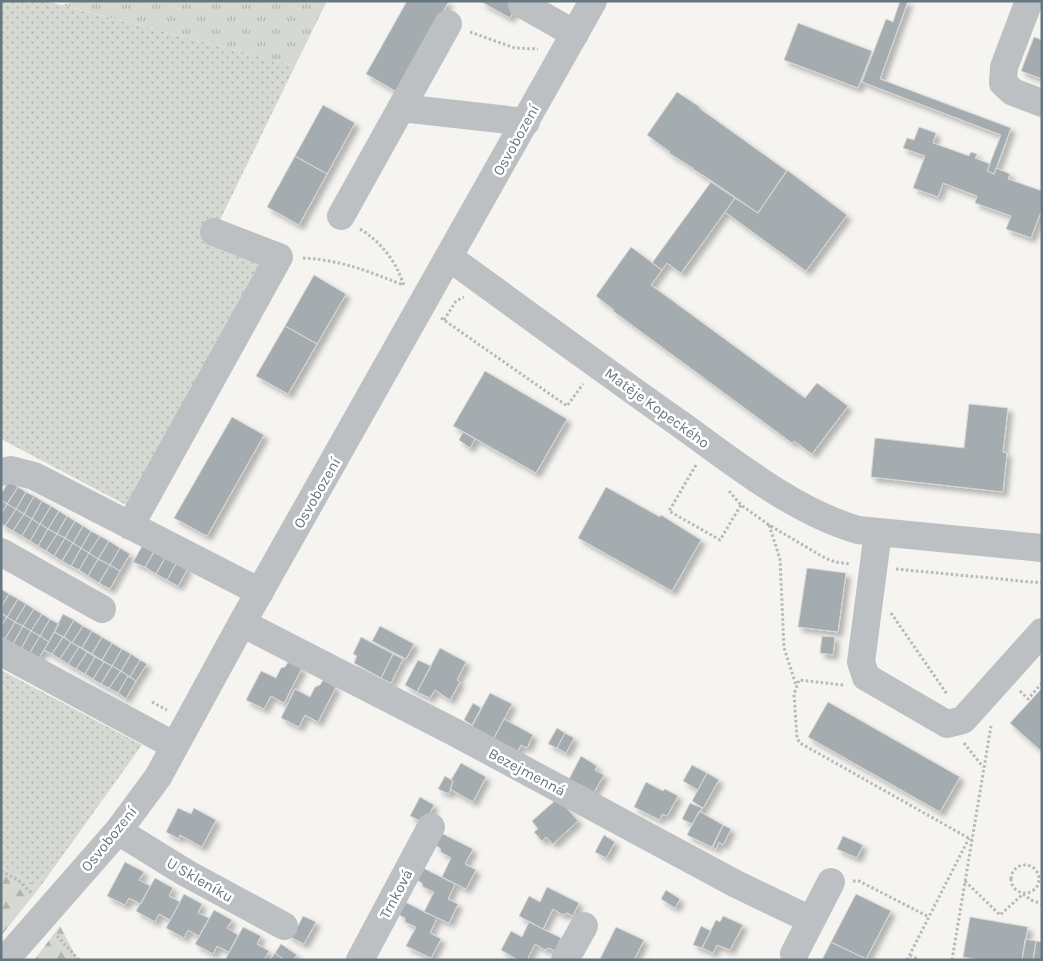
<svg xmlns="http://www.w3.org/2000/svg" width="1043" height="961" font-family="Karla,sans-serif">
	<style>
		.grass { fill: url(#grass-tufts) }
		.forest { fill: url(#forest-firs) }
		.garden { fill: url(#garden-dots) }
		.building { fill: #a4acb0; stroke: #d6d6d4; filter: url(#shadow) }
		.lines { fill: none; stroke-linecap: round; stroke-linejoin: round }
		.path { stroke: #b6b9bb; stroke-width: 3; stroke-dasharray: 2.5 2.5; stroke-linecap: butt }
		.minor { stroke: #bcc0c3; stroke-width: 28 }
		.labels { text-anchor: middle; stroke-width: 5; stroke-linejoin: round; paint-order: stroke }
		.street-label { font-size: 15px; fill: #667780; stroke: #fff }
	</style>
	<defs>
		<pattern id="grass-tufts" width="24" height="20" patternUnits="userSpaceOnUse" patternTransform="scale(1.25)"><rect width="24" height="20" fill="#d5d9d1"/><path d="M3 7l-1-3M5 7V3M7 7l1-3M15 17l-1-3M17 17v-4M19 17l1-3" fill="none" stroke="#b1b5af"/></pattern>
		<pattern id="forest-firs" width="22" height="20" patternUnits="userSpaceOnUse" patternTransform="scale(1.25)"><rect width="22" height="20" fill="#d5d9d1"/><path d="M5 1l3.5 6h-7zM16 11l3.5 6h-7z" fill="#b1b5af"/></pattern>
		<pattern id="garden-dots" width="8" height="8" patternUnits="userSpaceOnUse" patternTransform="scale(1.25)"><rect width="8" height="8" fill="#d5d9d1"/><path d="M2 2h.1M6 6h.1" fill="none" stroke="#b1b5af" stroke-width="1.8" stroke-linecap="round"/></pattern>
		<filter id="shadow"><feDropShadow dx="4.5" dy="4.5" stdDeviation="2.5" flood-color="#0004"/></filter>
	</defs>
	<rect width="100%" height="100%" fill="#f5f4f1"/>
	<path class="grass" d="M 76,1 L 327,1 L 295,66 L 62,5 Z"/>
	<path class="forest" d="M 1,866 L 40,887 L 1,936 Z
		M 60,926 L 78,960 L 34,960 Z"/>
	<path class="garden" d="M 1,1 L 46,1 L 295,66 L 219,222 L 278,266 L 143,514 L 1,439 Z
		M 1,670 L 142,745 L 40,887 L 1,866 Z"/>
	<path class="building" d="M 407,1 L 449,1 L 397,92 L 366,74 Z
		M 480,1 L 519,1 L 510,18 Z
		M 900,1 L 908,1 L 880,79 L 1011,128 L 994,174 L 987,171 L 1001,135 L 862,82 L 886,19 L 893,22 Z
		M 798,23 L 872,51 L 858,88 L 784,60 Z
		M 1034,37 L 1042,40 L 1042,79 L 1021,71 Z
		M 677,92 L 700,107 L 699,108 L 787,171 L 758,213 L 703,175 L 700,175 L 701,174 L 693,169 L 693,168 L 669,153 L 670,152 L 647,135 Z
		M 323,105 L 355,123 L 327,174 L 295,156 Z
		M 919,127 L 936,133 L 933,143 L 969,156 L 971,152 L 977,154 L 975,158 L 990,164 L 987,171 L 994,174 L 996,168 L 1010,174 L 1008,179 L 1042,191 L 1042,209 L 1031,238 L 1006,229 L 1011,216 L 975,203 L 977,196 L 943,183 L 938,197 L 913,188 L 925,156 L 903,148 L 907,138 L 914,140 Z
		M 295,156 L 327,174 L 299,225 L 267,207 Z
		M 787,170 L 847,215 L 806,271 L 725,212 L 735,198 L 758,213 Z
		M 711,182 L 735,198 L 681,273 L 667,263 L 662,270 L 652,263 Z
		M 631,247 L 662,270 L 651,285 L 805,398 L 817,383 L 848,406 L 812,454 L 794,441 L 792,443 L 613,311 L 614,310 L 596,296 Z
		M 314,275 L 346,294 L 317,344 L 285,326 Z
		M 285,326 L 317,344 L 288,394 L 256,376 Z
		M 485,371 L 567,419 L 536,473 L 453,426 Z
		M 969,404 L 1008,408 L 1003,452 L 1007,453 L 1003,492 L 871,477 L 875,438 L 964,448 Z
		M 232,417 L 264,435 L 207,536 L 174,518 Z
		M 463,432 L 475,439 L 470,448 L 459,440 Z
		M 9,481 L 18,487 L 7,504 L 1,500 L 1,494 Z
		M 18,487 L 26,492 L 16,509 L 7,504 Z
		M 606,487 L 660,517 L 661,515 L 701,540 L 672,591 L 578,538 Z
		M 26,492 L 34,496 L 24,514 L 16,509 Z
		M 34,496 L 42,501 L 32,519 L 24,514 Z
		M 1,500 L 7,504 L 1,514 Z
		M 42,501 L 51,506 L 40,524 L 32,519 Z
		M 7,504 L 16,509 L 5,526 L 1,524 L 1,514 Z
		M 51,506 L 59,511 L 48,529 L 40,524 Z
		M 16,509 L 24,514 L 13,531 L 5,526 Z
		M 59,511 L 67,516 L 57,534 L 48,529 Z
		M 24,514 L 32,519 L 22,536 L 13,531 Z
		M 67,516 L 75,521 L 65,538 L 57,534 Z
		M 32,519 L 40,524 L 30,541 L 22,536 Z
		M 75,521 L 83,526 L 73,543 L 65,538 Z
		M 40,524 L 48,529 L 38,546 L 30,541 Z
		M 83,526 L 91,531 L 81,548 L 73,543 Z
		M 48,529 L 57,534 L 46,551 L 38,546 Z
		M 91,531 L 100,536 L 89,553 L 81,548 Z
		M 57,534 L 65,538 L 54,556 L 46,551 Z
		M 100,536 L 109,541 L 98,559 L 89,553 Z
		M 65,538 L 73,543 L 62,561 L 54,556 Z
		M 109,541 L 120,548 L 110,565 L 98,559 Z
		M 73,543 L 81,548 L 71,566 L 62,561 Z
		M 144,543 L 155,550 L 145,567 L 133,562 Z
		M 81,548 L 89,553 L 79,570 L 71,566 Z
		M 120,548 L 130,554 L 120,571 L 110,565 Z
		M 155,550 L 166,556 L 156,574 L 145,567 Z
		M 89,553 L 98,559 L 88,576 L 79,570 Z
		M 166,556 L 177,562 L 167,580 L 156,574 Z
		M 98,559 L 110,565 L 99,583 L 88,576 Z
		M 177,562 L 188,568 L 178,586 L 167,580 Z
		M 110,565 L 120,571 L 110,589 L 99,583 Z
		M 807,568 L 846,573 L 838,632 L 798,627 Z
		M 1,589 L 9,594 L 1,607 Z
		M 9,594 L 18,599 L 7,617 L 1,613 L 1,607 Z
		M 18,599 L 26,604 L 15,622 L 7,617 Z
		M 26,604 L 34,609 L 23,626 L 15,622 Z
		M 34,609 L 42,614 L 31,631 L 23,626 Z
		M 1,613 L 7,617 L 1,626 Z
		M 42,614 L 50,619 L 40,636 L 31,631 Z
		M 63,614 L 74,620 L 64,637 L 54,632 Z
		M 7,617 L 15,622 L 5,639 L 1,637 L 1,626 Z
		M 50,619 L 59,624 L 49,642 L 40,636 Z
		M 74,620 L 83,626 L 72,643 L 64,637 Z
		M 15,622 L 23,626 L 13,644 L 5,639 Z
		M 23,626 L 31,631 L 21,649 L 13,644 Z
		M 83,626 L 92,631 L 82,648 L 72,643 Z
		M 380,626 L 414,644 L 406,659 L 372,641 Z
		M 31,631 L 40,636 L 29,654 L 21,649 Z
		M 92,631 L 102,637 L 92,654 L 82,648 Z
		M 54,632 L 63,637 L 52,654 L 44,650 Z
		M 40,636 L 49,642 L 38,659 L 29,654 Z
		M 822,636 L 835,637 L 833,655 L 820,653 Z
		M 63,637 L 71,642 L 60,659 L 52,654 Z
		M 102,637 L 112,643 L 102,660 L 92,654 Z
		M 361,637 L 393,654 L 381,678 L 354,663 L 357,656 L 353,654 Z
		M 71,642 L 79,647 L 68,664 L 60,659 Z
		M 112,643 L 122,649 L 112,666 L 102,660 Z
		M 79,647 L 87,652 L 76,669 L 68,664 Z
		M 440,648 L 466,662 L 457,680 L 460,682 L 450,700 L 435,690 L 430,698 L 417,692 Z
		M 122,649 L 131,654 L 121,671 L 112,666 Z
		M 87,652 L 95,657 L 85,674 L 76,669 Z
		M 131,654 L 140,660 L 130,677 L 121,671 Z
		M 393,654 L 403,659 L 391,683 L 381,678 Z
		M 95,657 L 104,662 L 93,679 L 85,674 Z
		M 140,660 L 147,664 L 136,681 L 130,677 Z
		M 418,660 L 431,666 L 417,692 L 405,685 Z
		M 104,662 L 112,666 L 101,684 L 93,679 Z
		M 288,662 L 302,668 L 284,703 L 271,696 L 264,709 L 246,700 L 261,671 L 276,678 L 281,668 L 285,667 Z
		M 112,666 L 121,671 L 109,688 L 101,684 Z
		M 121,671 L 128,676 L 118,693 L 109,688 Z
		M 128,676 L 136,681 L 125,700 L 125,698 L 118,693 Z
		M 323,680 L 336,687 L 318,722 L 305,715 L 299,727 L 281,718 L 295,689 L 310,697 L 315,687 L 320,685 Z
		M 1042,688 L 1042,748 L 1040,750 L 1010,723 Z
		M 490,693 L 512,704 L 493,740 L 471,728 Z
		M 828,702 L 960,777 L 940,812 L 808,737 Z
		M 473,703 L 481,708 L 472,725 L 464,720 Z
		M 504,719 L 533,735 L 527,748 L 521,745 L 517,753 L 493,740 Z
		M 557,728 L 565,733 L 557,748 L 548,744 Z
		M 565,733 L 574,738 L 566,753 L 557,748 Z
		M 581,756 L 597,766 L 595,770 L 604,775 L 593,794 L 568,781 Z
		M 461,763 L 486,777 L 473,802 L 450,789 L 453,781 L 451,780 Z
		M 692,765 L 707,773 L 698,790 L 683,781 Z
		M 707,773 L 719,780 L 703,808 L 692,801 Z
		M 445,776 L 453,781 L 449,794 L 438,789 Z
		M 646,782 L 663,791 L 665,789 L 678,796 L 667,816 L 662,814 L 660,820 L 634,807 Z
		M 420,797 L 434,805 L 425,823 L 410,816 Z
		M 558,798 L 578,821 L 553,844 L 546,837 L 542,841 L 534,832 L 538,829 L 532,821 Z
		M 690,803 L 702,808 L 692,824 L 682,819 Z
		M 178,808 L 191,814 L 194,808 L 216,820 L 202,847 L 180,835 L 179,839 L 166,832 Z
		M 699,811 L 723,825 L 712,847 L 687,835 Z
		M 723,825 L 731,829 L 723,845 L 719,842 L 716,849 L 713,847 Z
		M 441,833 L 473,849 L 465,864 L 476,870 L 466,889 L 442,877 L 451,858 L 441,852 L 440,848 L 435,845 Z
		M 604,835 L 615,842 L 606,858 L 595,852 Z
		M 843,836 L 863,845 L 857,858 L 837,849 Z
		M 125,862 L 144,872 L 139,880 L 150,886 L 141,904 L 129,898 L 125,905 L 107,896 Z
		M 423,868 L 455,884 L 448,899 L 458,904 L 449,923 L 424,912 L 434,892 L 423,887 L 422,883 L 417,880 Z
		M 155,878 L 173,888 L 169,896 L 180,902 L 170,920 L 159,914 L 155,922 L 136,911 Z
		M 547,887 L 579,903 L 573,916 L 567,913 L 563,915 L 553,909 L 543,929 L 519,916 L 529,896 L 540,902 Z
		M 666,890 L 680,899 L 675,908 L 661,899 Z
		M 184,894 L 202,904 L 198,913 L 209,918 L 199,936 L 188,930 L 184,938 L 166,928 Z
		M 856,894 L 891,911 L 866,959 L 831,942 Z
		M 405,902 L 437,918 L 430,933 L 441,939 L 431,958 L 406,946 L 416,927 L 405,922 L 405,918 L 399,915 Z
		M 214,910 L 232,920 L 227,928 L 238,935 L 229,952 L 217,946 L 213,954 L 195,944 Z
		M 303,916 L 316,922 L 304,944 L 287,935 L 293,923 L 298,926 Z
		M 723,916 L 743,925 L 730,950 L 717,945 L 713,953 L 702,948 L 716,920 L 720,922 Z
		M 970,917 L 1028,927 L 1022,960 L 982,960 L 963,957 Z
		M 529,922 L 561,938 L 555,951 L 549,948 L 545,950 L 535,944 L 527,960 L 518,960 L 501,950 L 511,931 L 522,937 Z
		M 701,926 L 711,931 L 702,948 L 693,945 Z
		M 243,927 L 261,936 L 257,944 L 269,951 L 264,960 L 225,960 Z
		M 616,927 L 644,940 L 634,960 L 600,959 Z
		M 1025,939 L 1036,941 L 1033,960 L 1022,960 Z
		M 1036,941 L 1042,942 L 1042,960 L 1033,960 Z
		M 831,942 L 866,959 L 866,960 L 822,960 Z
		M 281,944 L 297,955 L 293,960 L 284,960 L 275,953 Z
		M 275,953 L 284,960 L 270,960 Z"/>
	<g class="lines">
		<path class="path" d="M 470,32 L 515,48 L 538,49
			M 360,229 C 382,243 396,261 404,286
			M 303,258 C 341,260 368,271 403,285
			M 441,318 L 567,406 L 583,384
			M 444,320 L 456,301 L 464,297
			M 696,465 L 669,511 L 720,540 L 741,505
			M 729,491 L 741,505 L 769,525 L 825,558 L 835,562 L 850,564
			M 769,525 L 780,559 L 784,648 L 796,685
			M 896,569 L 1042,583
			M 891,613 L 947,694
			M 843,685 L 799,680 L 794,694 L 797,738 L 800,743 L 972,840
			M 1020,691 L 1028,699 L 1042,683
			M 152,702 L 167,710
			M 964,743 L 983,767
			M1011 879a14 14 0 1 1 28 0a14 14 0 1 1-28 0Z
			M 1,871 L 18,880 L 33,894
			M 853,881 L 859,881 L 929,917
			M 965,881 L 1000,915 L 1023,894 L 1031,900 L 1042,904
			M 57,936 L 79,960
			M 910,955 L 919,960
			M 907,960 L 969,838
			M 952,960 L 991,726"/>
		<path class="minor" d="M 1029,1 L 1004,67 L 1003,83 L 1013,92 L 1042,103
			M 522,4 L 575,34
			M 401,108 L 526,122
			M 341,216 L 448,24
			M 450,258 C 527,314 605,371 683,426 C 735,464 796,512 858,530 L 1042,548
			M 1,472 L 11,470 L 34,476 L 260,592
			M 130,526 L 279,257 L 214,232
			M 878,532 L 861,662 L 866,677 L 947,724 L 963,720 L 1042,632
			M 1,552 L 102,609
			M 242,623 L 454,732 L 736,884 L 811,920
			M 1,652 L 175,746
			M 118,831 L 186,873 L 284,926
			M 794,954 L 831,882
			M 5,960 L 118,831 L 158,777 L 242,623 L 593,1
			M 360,960 L 431,827
			M 565,960 L 584,926"/>
	</g>
	<g class="labels">
		<g class="street-label">
			<text transform="translate(516 140) rotate(-61)" y="5">Osvobození</text>
			<text transform="translate(657 408) rotate(36)" y="5">Matěje Kopeckého</text>
			<text transform="translate(317 493) rotate(-60)" y="5">Osvobození</text>
			<text transform="translate(527 772) rotate(28)" y="5">Bezejmenná</text>
			<text transform="translate(109 839) rotate(-51)" y="5">Osvobození</text>
			<text transform="translate(200 880) rotate(30)" y="5">U Skleníku</text>
			<text transform="translate(396 894) rotate(-62)" y="5">Trnková</text>
		</g>
	</g>
	<rect width="1043" height="961" fill="none" stroke="#667780" stroke-width="5"/>
</svg>
